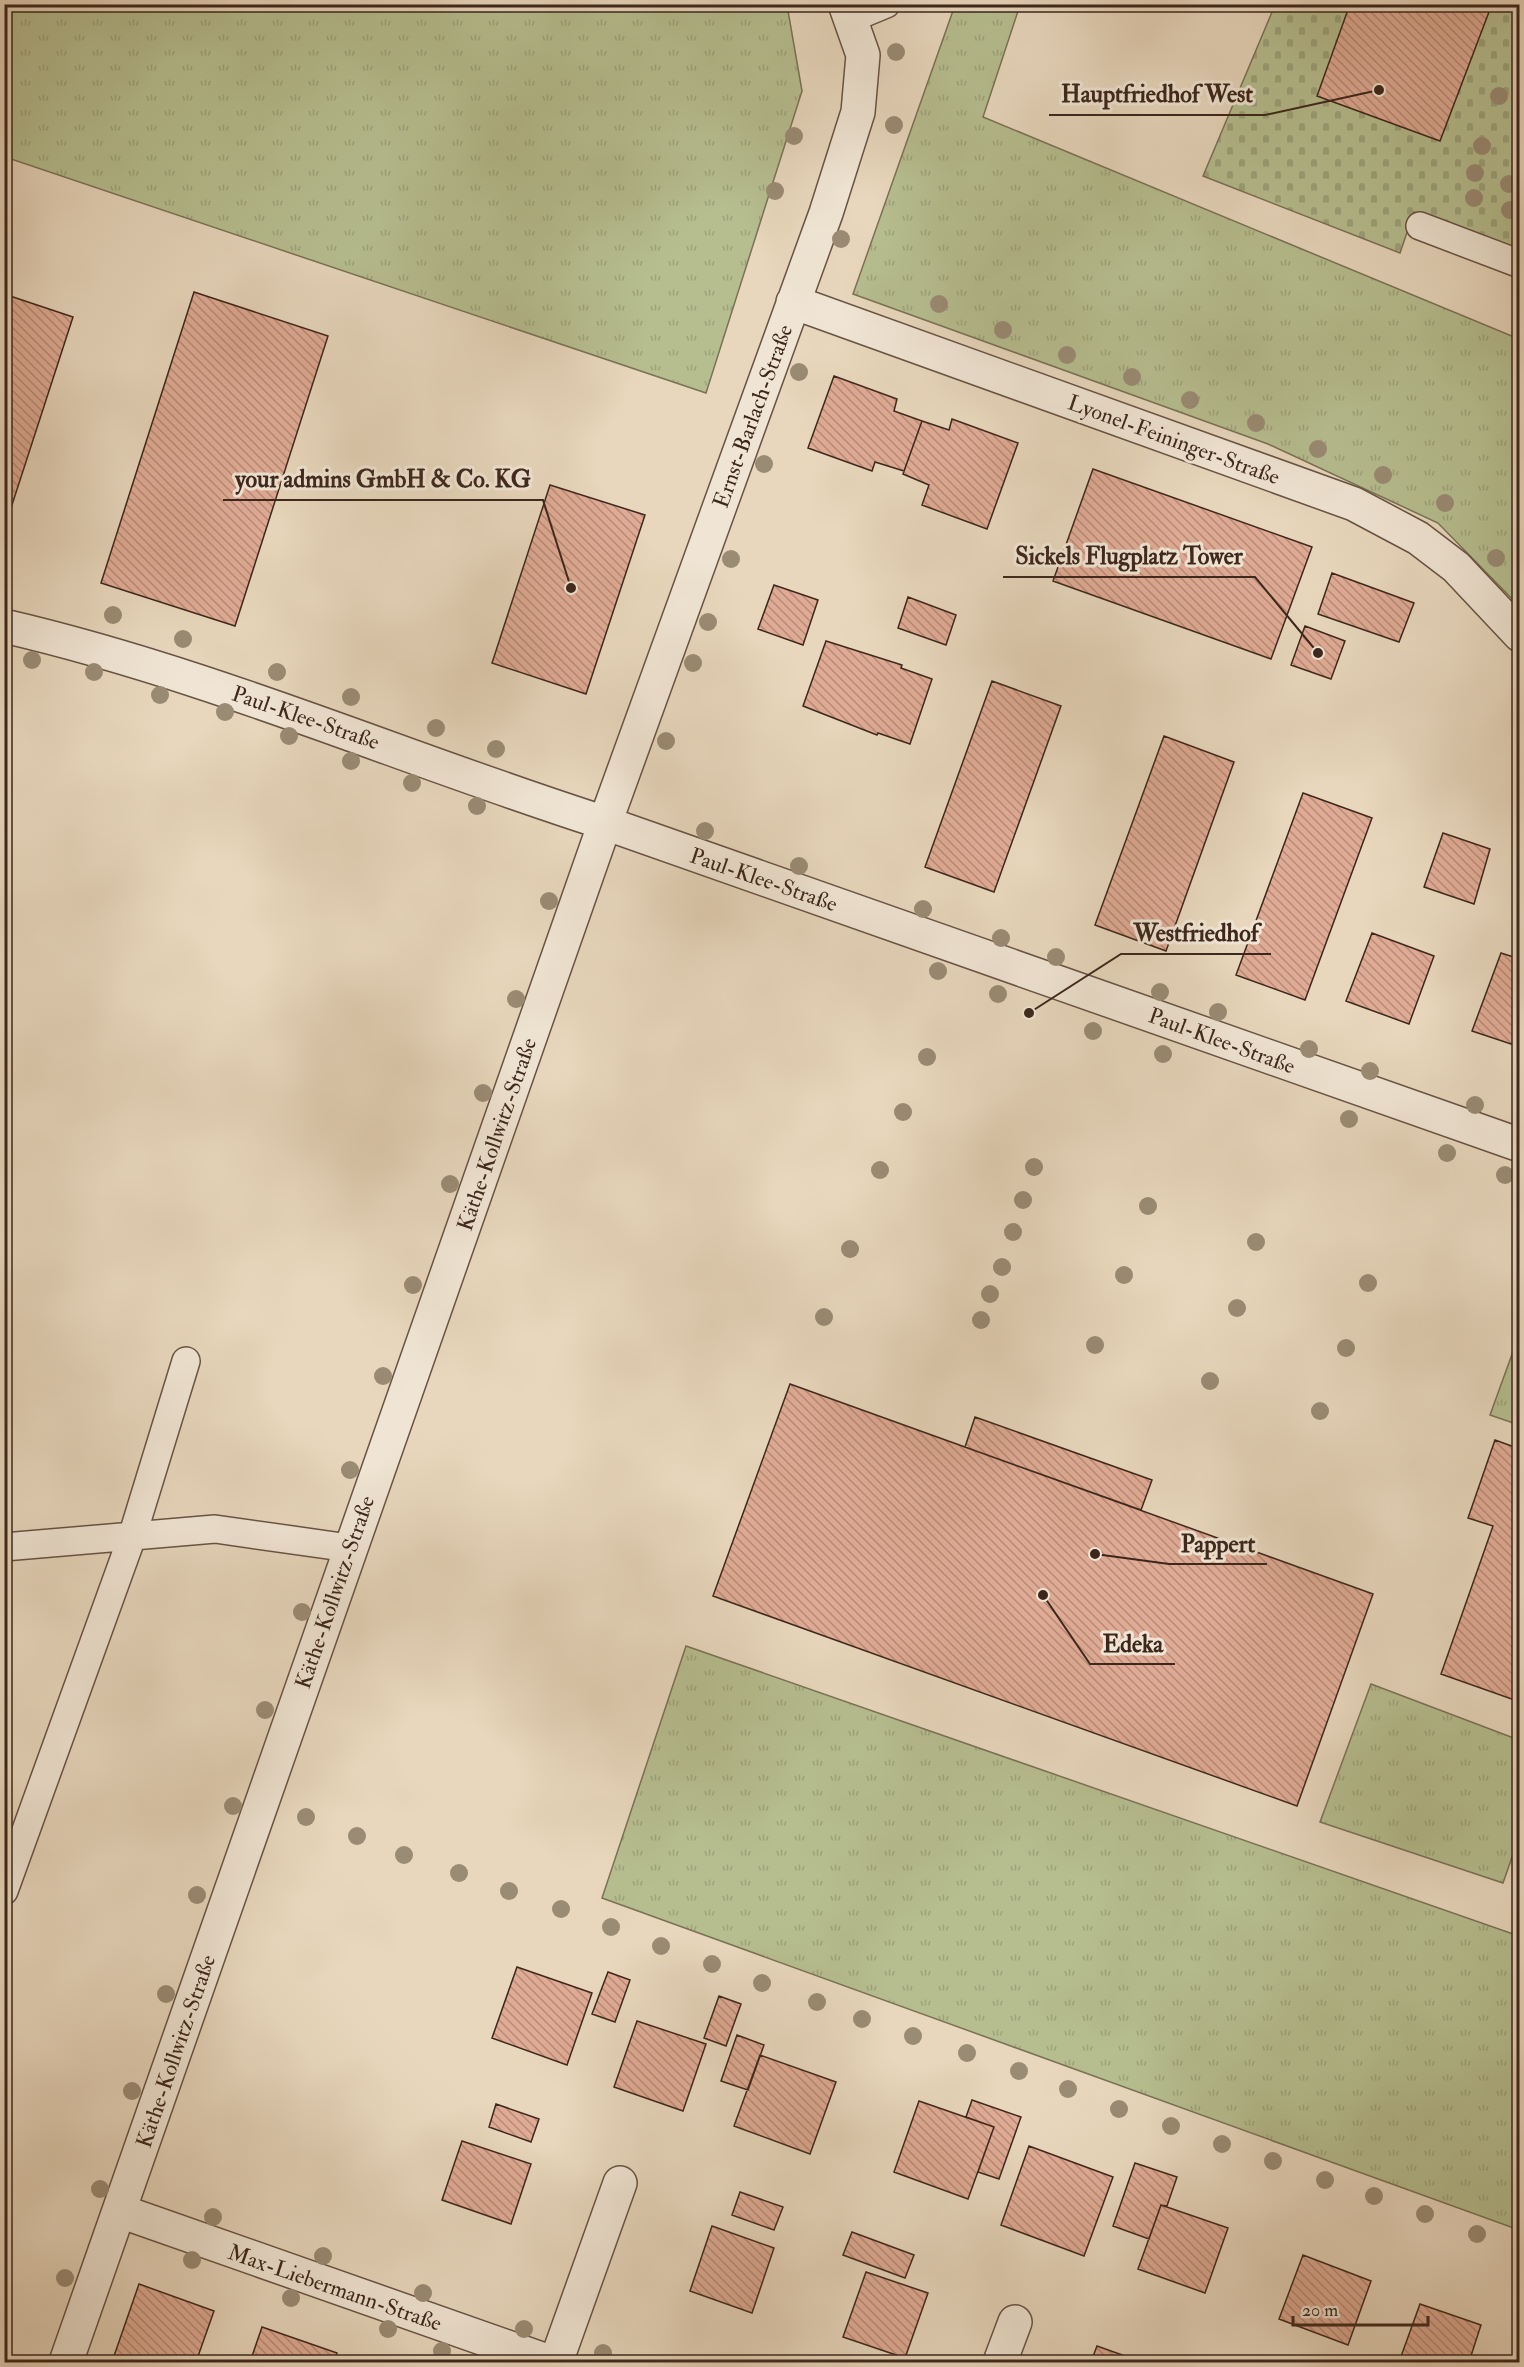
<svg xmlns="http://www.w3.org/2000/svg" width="1524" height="2367" font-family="'IM FELL Double Pica',serif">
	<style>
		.grass { fill: url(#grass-tufts); stroke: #7a7256; stroke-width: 1.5 }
		.cemetery { fill: url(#cemetery-stones); stroke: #7a7256; stroke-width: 1.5 }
		.building { fill: url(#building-back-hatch); stroke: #3d271c; stroke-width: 1.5 }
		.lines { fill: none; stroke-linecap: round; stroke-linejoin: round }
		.service-casing { stroke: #685344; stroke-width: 30 }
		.minor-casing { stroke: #685344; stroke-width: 36 }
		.service { stroke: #f0e5d4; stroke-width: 27 }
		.minor { stroke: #f0e5d4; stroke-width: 33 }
		.tree { fill: #9a8b74 }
		.labels { text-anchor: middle; stroke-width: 6; stroke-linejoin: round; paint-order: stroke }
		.street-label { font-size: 22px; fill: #3d271c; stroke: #f0e5d4 }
		.leader { fill: none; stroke: #3d271c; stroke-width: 2 }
		.callout-dot { fill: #3d271c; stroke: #f0e5d4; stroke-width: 2 }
		.callout-label { font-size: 24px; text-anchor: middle; font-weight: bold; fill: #3d271c; stroke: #f0e5d4; stroke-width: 6; stroke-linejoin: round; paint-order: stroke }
	</style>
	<defs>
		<pattern id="grass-tufts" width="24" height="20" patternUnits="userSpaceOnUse" patternTransform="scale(1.5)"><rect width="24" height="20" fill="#b6be90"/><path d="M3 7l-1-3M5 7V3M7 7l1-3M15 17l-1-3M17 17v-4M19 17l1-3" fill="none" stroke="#9da37c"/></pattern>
		<pattern id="cemetery-stones" width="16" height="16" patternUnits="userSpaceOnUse" patternTransform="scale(1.5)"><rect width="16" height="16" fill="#b6be90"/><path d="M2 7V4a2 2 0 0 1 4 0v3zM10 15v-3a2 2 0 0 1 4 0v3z" fill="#9da37c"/></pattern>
		<pattern id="building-back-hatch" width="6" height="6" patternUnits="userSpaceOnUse" patternTransform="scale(1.5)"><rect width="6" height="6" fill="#e0ab95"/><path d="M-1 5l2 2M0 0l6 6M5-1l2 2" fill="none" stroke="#b78b79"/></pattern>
	</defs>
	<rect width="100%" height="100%" fill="#e8d7bd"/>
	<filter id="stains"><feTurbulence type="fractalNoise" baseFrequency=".00333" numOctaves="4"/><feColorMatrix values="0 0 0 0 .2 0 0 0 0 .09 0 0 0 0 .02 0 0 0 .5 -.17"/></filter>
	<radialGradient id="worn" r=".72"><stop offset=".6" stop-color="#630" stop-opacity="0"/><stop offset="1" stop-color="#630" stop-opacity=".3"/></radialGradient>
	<path class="grass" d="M 5,4 L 787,5 L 802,91 L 706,393 L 5,157 Z
		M 955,5 L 1020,5 L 983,117 L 1519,339 L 1519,606 L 1438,523 L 1268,444 L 853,294 Z
		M 1519,1335 L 1519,1425 L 1490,1415 Z
		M 686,1646 L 1519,1936 L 1519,2230 L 602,1898 Z
		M 1371,1684 L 1519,1740 L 1519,1837 L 1503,1883 L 1320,1822 Z"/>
	<path class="cemetery" d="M 1275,5 L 1519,5 L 1519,252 L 1414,212 L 1400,253 L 1203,176 Z"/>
	<path class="building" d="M 1350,4 L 1492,4 L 1440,141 L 1317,96 Z
		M 194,292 L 328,336 L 235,626 L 101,583 Z
		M 4,294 L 73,317 L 10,511 L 4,509 Z
		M 834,376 L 897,399 L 894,411 L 922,421 L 904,471 L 875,462 L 872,471 L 808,448 Z
		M 952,419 L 1018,443 L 987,529 L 922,505 L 929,485 L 903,474 L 922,421 L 949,430 Z
		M 1093,469 L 1312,547 L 1271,659 L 1053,581 Z
		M 550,485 L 645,515 L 586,694 L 492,663 Z
		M 1332,573 L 1414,603 L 1399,642 L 1318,614 Z
		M 774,585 L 818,600 L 803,645 L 758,629 Z
		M 908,597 L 956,615 L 946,645 L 898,628 Z
		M 1305,626 L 1345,641 L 1331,679 L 1291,665 Z
		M 826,641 L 902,665 L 901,668 L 932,679 L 910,744 L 878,733 L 877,735 L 803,706 Z
		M 992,681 L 1061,706 L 994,892 L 925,867 Z
		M 1164,736 L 1234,762 L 1166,951 L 1095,925 Z
		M 1303,793 L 1372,818 L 1305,1000 L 1236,975 Z
		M 1443,833 L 1490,849 L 1474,904 L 1424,887 Z
		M 1372,933 L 1434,956 L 1409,1024 L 1346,1001 Z
		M 1501,953 L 1520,959 L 1520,1047 L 1472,1031 Z
		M 790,1384 L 1373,1594 L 1297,1806 L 713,1596 Z
		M 975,1417 L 1152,1480 L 1141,1510 L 965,1447 Z
		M 1495,1440 L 1520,1449 L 1520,1702 L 1441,1674 L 1493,1526 L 1468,1518 Z
		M 517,1967 L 592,1993 L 567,2065 L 492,2038 Z
		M 608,1972 L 630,1980 L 615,2022 L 592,2014 Z
		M 719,1996 L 741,2004 L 726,2046 L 704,2038 Z
		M 637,2021 L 706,2044 L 683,2111 L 614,2087 Z
		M 737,2035 L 764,2045 L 748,2090 L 721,2081 Z
		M 760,2055 L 836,2082 L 810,2154 L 734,2126 Z
		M 972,2100 L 1021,2117 L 999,2179 L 978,2172 L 994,2127 L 966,2117 Z
		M 919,2101 L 994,2127 L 968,2199 L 894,2172 Z
		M 496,2104 L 539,2119 L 531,2142 L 489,2127 Z
		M 462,2141 L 531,2164 L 511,2224 L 442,2200 Z
		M 1029,2146 L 1113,2177 L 1084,2256 L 1001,2225 Z
		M 1135,2163 L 1177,2177 L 1167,2206 L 1161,2205 L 1149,2239 L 1113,2226 Z
		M 740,2192 L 783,2207 L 774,2230 L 732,2215 Z
		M 1161,2205 L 1228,2228 L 1205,2293 L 1138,2269 Z
		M 712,2226 L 774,2248 L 752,2313 L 690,2291 Z
		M 852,2232 L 914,2255 L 905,2278 L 843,2255 Z
		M 1303,2255 L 1371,2281 L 1348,2345 L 1279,2319 Z
		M 866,2272 L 928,2293 L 905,2358 L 843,2337 Z
		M 139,2284 L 214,2311 L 196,2362 L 134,2362 L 114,2356 Z
		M 1420,2304 L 1481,2325 L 1469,2362 L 1399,2362 Z
		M 262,2327 L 337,2353 L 334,2362 L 250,2362 Z
		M 1097,2346 L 1142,2362 L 1091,2362 Z"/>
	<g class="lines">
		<defs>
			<path id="service" d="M 850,19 L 886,4
				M 1420,226 L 1520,264
				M 4,1547 L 215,1529 L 349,1548
				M 4,1891 L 132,1537 L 186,1361"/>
			<path id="minor" d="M 793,302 L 1354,504 L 1418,538 L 1456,567 L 1520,635
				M 4,626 C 211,674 404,759 605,823 L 1520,1145
				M 120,2211 L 550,2362
				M 66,2362 L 605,823 L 826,213 L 858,112 L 863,55 L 845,4
				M 556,2362 L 620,2183
				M 1000,2362 L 1015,2322"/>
		</defs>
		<use href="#service" class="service-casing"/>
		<use href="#minor" class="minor-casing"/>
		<use href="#service" class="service"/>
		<use href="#minor" class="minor"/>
	</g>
	<g class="tree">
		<circle cx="896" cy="52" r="9"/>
		<circle cx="1499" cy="96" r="9"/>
		<circle cx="894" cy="125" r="9"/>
		<circle cx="794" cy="136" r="9"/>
		<circle cx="1482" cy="146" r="9"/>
		<circle cx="1475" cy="173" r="9"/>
		<circle cx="1509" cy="184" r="9"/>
		<circle cx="775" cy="191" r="9"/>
		<circle cx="1474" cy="198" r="9"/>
		<circle cx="1510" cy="210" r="9"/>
		<circle cx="841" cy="239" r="9"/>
		<circle cx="939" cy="304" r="9"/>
		<circle cx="1003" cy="330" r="9"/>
		<circle cx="1067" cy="355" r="9"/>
		<circle cx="799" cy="372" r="9"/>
		<circle cx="1132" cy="377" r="9"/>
		<circle cx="1190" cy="400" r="9"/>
		<circle cx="1256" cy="423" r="9"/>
		<circle cx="1318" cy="449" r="9"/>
		<circle cx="764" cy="464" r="9"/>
		<circle cx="1383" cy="475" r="9"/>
		<circle cx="1445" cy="503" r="9"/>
		<circle cx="1496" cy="558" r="9"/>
		<circle cx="731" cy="559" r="9"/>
		<circle cx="113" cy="615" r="9"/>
		<circle cx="708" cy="622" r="9"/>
		<circle cx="183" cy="639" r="9"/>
		<circle cx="32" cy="660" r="9"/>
		<circle cx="693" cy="663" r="9"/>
		<circle cx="94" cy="672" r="9"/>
		<circle cx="277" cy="672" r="9"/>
		<circle cx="160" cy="695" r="9"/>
		<circle cx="351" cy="697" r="9"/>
		<circle cx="225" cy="712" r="9"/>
		<circle cx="436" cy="728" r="9"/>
		<circle cx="289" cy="736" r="9"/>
		<circle cx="666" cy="741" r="9"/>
		<circle cx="496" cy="749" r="9"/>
		<circle cx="351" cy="761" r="9"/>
		<circle cx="412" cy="783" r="9"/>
		<circle cx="477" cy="806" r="9"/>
		<circle cx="705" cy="831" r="9"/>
		<circle cx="799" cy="866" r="9"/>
		<circle cx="549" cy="901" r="9"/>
		<circle cx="923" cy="909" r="9"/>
		<circle cx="1001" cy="938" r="9"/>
		<circle cx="1056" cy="957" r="9"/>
		<circle cx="938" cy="971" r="9"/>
		<circle cx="1160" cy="992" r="9"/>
		<circle cx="998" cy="994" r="9"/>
		<circle cx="516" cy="999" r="9"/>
		<circle cx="1218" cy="1012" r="9"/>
		<circle cx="1093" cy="1031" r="9"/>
		<circle cx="1309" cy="1049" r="9"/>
		<circle cx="1163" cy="1054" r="9"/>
		<circle cx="927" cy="1057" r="9"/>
		<circle cx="1370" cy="1071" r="9"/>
		<circle cx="483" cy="1093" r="9"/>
		<circle cx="1475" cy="1105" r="9"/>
		<circle cx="903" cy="1112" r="9"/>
		<circle cx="1349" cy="1119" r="9"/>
		<circle cx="1447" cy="1153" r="9"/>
		<circle cx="1034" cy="1167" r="9"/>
		<circle cx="880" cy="1170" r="9"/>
		<circle cx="1505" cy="1175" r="9"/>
		<circle cx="450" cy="1184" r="9"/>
		<circle cx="1023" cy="1200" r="9"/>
		<circle cx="1148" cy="1206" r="9"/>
		<circle cx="1013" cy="1232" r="9"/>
		<circle cx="1256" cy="1242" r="9"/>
		<circle cx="850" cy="1249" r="9"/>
		<circle cx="1002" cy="1267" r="9"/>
		<circle cx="1124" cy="1275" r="9"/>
		<circle cx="1368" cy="1283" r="9"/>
		<circle cx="413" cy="1285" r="9"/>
		<circle cx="990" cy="1294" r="9"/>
		<circle cx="1237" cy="1308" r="9"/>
		<circle cx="824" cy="1317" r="9"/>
		<circle cx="981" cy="1320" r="9"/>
		<circle cx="1095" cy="1345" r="9"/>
		<circle cx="1346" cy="1348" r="9"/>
		<circle cx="383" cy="1376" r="9"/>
		<circle cx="1210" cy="1381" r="9"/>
		<circle cx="1320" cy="1411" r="9"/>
		<circle cx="350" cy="1470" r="9"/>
		<circle cx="302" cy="1612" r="9"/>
		<circle cx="265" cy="1710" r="9"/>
		<circle cx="233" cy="1806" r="9"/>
		<circle cx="306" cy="1817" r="9"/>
		<circle cx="357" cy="1836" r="9"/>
		<circle cx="404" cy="1855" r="9"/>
		<circle cx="459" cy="1873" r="9"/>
		<circle cx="509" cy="1891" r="9"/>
		<circle cx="197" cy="1895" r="9"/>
		<circle cx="561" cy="1909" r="9"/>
		<circle cx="611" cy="1927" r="9"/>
		<circle cx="661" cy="1946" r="9"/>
		<circle cx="712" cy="1964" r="9"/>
		<circle cx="762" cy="1983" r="9"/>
		<circle cx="166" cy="1994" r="9"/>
		<circle cx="817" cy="2002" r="9"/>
		<circle cx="862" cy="2019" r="9"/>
		<circle cx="913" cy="2036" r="9"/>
		<circle cx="967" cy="2053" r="9"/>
		<circle cx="1019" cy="2071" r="9"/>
		<circle cx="1068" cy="2089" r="9"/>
		<circle cx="132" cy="2091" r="9"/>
		<circle cx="1119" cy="2109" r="9"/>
		<circle cx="1171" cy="2126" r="9"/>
		<circle cx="1222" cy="2144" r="9"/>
		<circle cx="1273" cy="2161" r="9"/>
		<circle cx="1325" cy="2180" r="9"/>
		<circle cx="100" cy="2189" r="9"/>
		<circle cx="1374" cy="2196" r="9"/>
		<circle cx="1425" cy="2214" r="9"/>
		<circle cx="213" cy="2217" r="9"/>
		<circle cx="1477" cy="2234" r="9"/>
		<circle cx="323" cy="2256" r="9"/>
		<circle cx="192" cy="2260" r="9"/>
		<circle cx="65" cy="2278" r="9"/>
		<circle cx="423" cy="2293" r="9"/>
		<circle cx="291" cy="2298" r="9"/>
		<circle cx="388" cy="2329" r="9"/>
		<circle cx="524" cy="2329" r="9"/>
		<circle cx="442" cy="2351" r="9"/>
		<circle cx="603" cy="2353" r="9"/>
	</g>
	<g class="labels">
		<g class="street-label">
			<text transform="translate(752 416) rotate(-70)" y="8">Ernst-Barlach-Straße</text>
			<text transform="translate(1174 439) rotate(20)" y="8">Lyonel-Feininger-Straße</text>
			<text transform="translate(306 717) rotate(19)" y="8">Paul-Klee-Straße</text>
			<text transform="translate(764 879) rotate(19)" y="8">Paul-Klee-Straße</text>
			<text transform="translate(1222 1040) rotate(20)" y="8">Paul-Klee-Straße</text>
			<text transform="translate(496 1134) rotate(-71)" y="8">Käthe-Kollwitz-Straße</text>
			<text transform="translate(334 1592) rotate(-71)" y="8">Käthe-Kollwitz-Straße</text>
			<text transform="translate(175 2051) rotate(-71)" y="8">Käthe-Kollwitz-Straße</text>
			<text transform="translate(335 2287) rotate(19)" y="8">Max-Liebermann-Straße</text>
		</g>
	</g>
	<path class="leader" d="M1379 90L1265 115H1049M571 588L543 500H223M1318 653L1255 577H1003M1029 1013L1121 954H1271M1095 1554L1169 1564H1267M1043 1595L1090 1664H1175"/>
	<g class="callout-dot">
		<circle cx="1379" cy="90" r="6"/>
		<circle cx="571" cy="588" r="6"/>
		<circle cx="1318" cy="653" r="6"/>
		<circle cx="1029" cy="1013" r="6"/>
		<circle cx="1095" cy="1554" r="6"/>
		<circle cx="1043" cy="1595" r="6"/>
	</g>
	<g class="callout-label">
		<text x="1157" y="102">Hauptfriedhof West</text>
		<text x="383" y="487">your admins GmbH &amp; Co. KG</text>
		<text x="1129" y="564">Sickels Flugplatz Tower</text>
		<text x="1196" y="941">Westfriedhof</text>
		<text x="1218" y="1552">Pappert</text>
		<text x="1133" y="1652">Edeka</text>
	</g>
	<rect width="1524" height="2367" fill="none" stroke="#e8d7bd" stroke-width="24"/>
	<rect x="6" y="6" width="1512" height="2355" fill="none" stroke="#3d271c" stroke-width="3"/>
	<rect x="12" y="12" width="1500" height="2343" fill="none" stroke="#3d271c" stroke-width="1.5"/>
	<path d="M1293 2316v9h135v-9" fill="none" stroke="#3d271c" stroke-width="3"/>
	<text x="1302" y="2316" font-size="18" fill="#3d271c" stroke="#f0e5d4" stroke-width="4.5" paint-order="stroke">20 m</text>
	<rect width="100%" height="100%" filter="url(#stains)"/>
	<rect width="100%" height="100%" fill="url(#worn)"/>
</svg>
